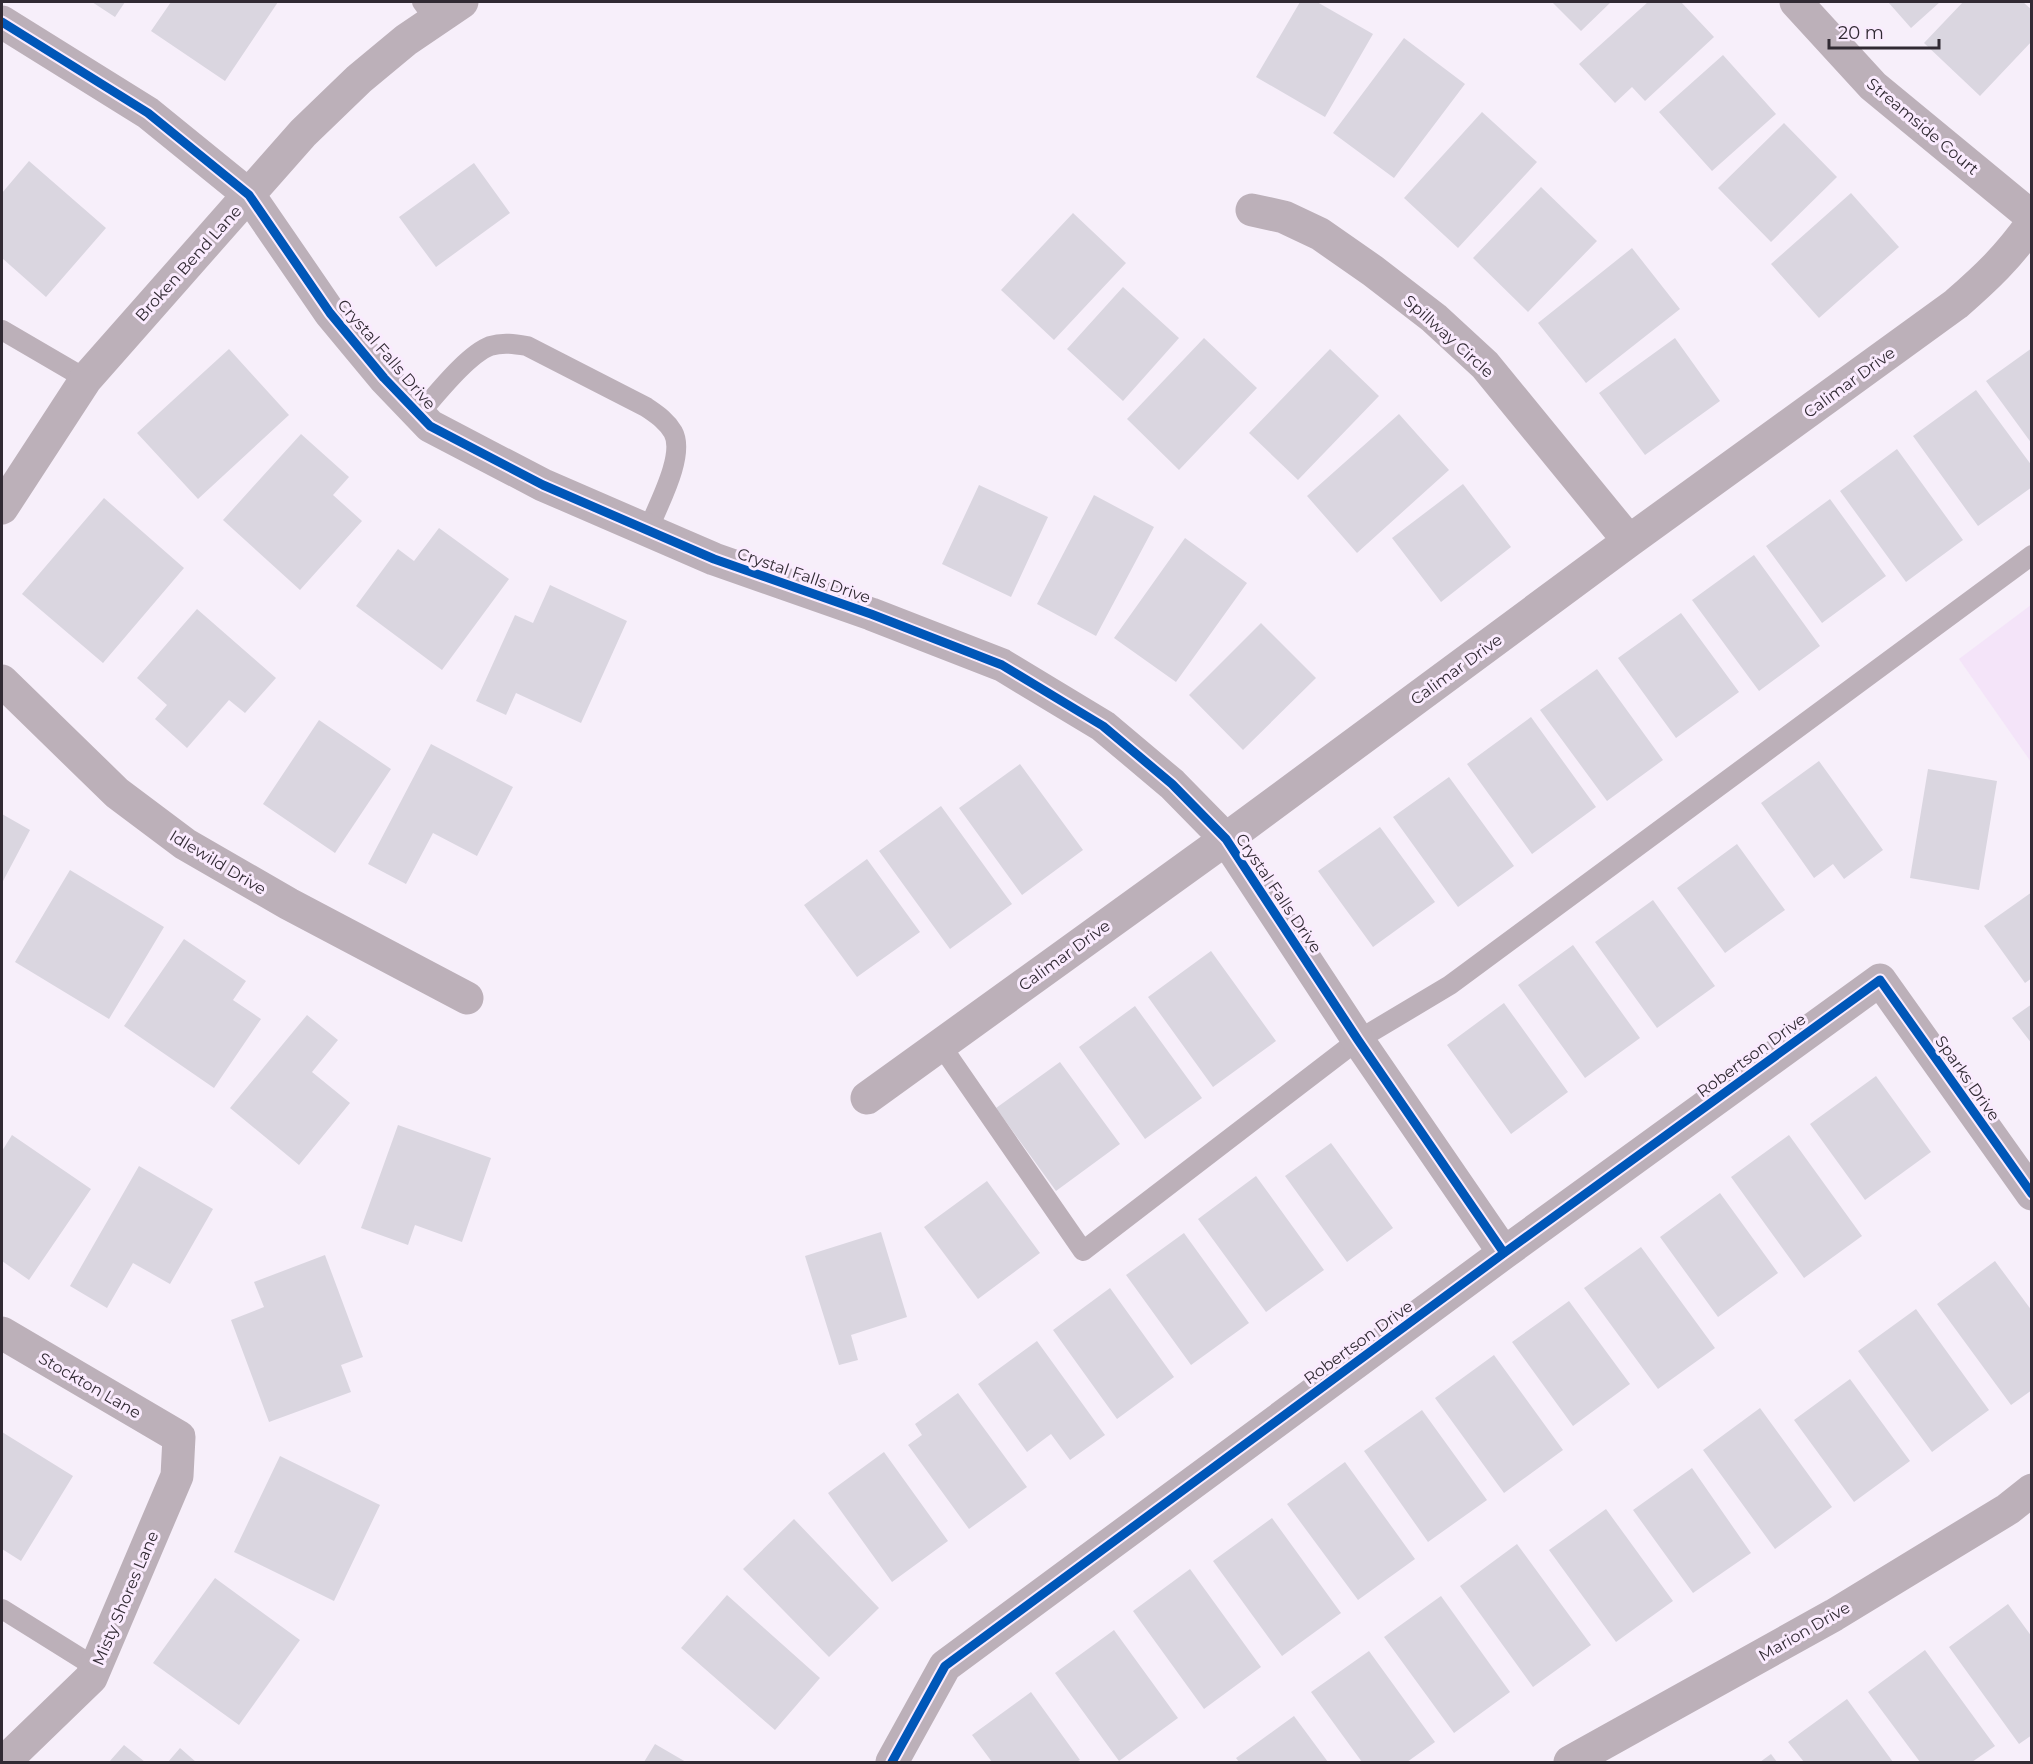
<svg xmlns="http://www.w3.org/2000/svg" width="2033" height="1764" font-family="Montserrat,sans-serif">
	<style>
		.built { fill: #f4e4f9 }
		.building { fill: #dad6e0 }
		.lines { fill: none; stroke-linecap: round; stroke-linejoin: round }
		.lane { stroke: #bcb0b9; stroke-width: 20 }
		.street { stroke: #bcb0b9; stroke-width: 33 }
		.cycleway-casing { stroke: #faebfe; stroke-width: 13 }
		.cycleway { stroke: #0057b8; stroke-width: 9 }
		.labels { text-anchor: middle; stroke-width: 6; stroke-linejoin: round; paint-order: stroke }
		.street-label { font-size: 16px; fill: #312a33; stroke: #faebfe }
	</style>
	<rect width="100%" height="100%" fill="#f7effa"/>
	<path class="built" d="M 2031,605 L 2031,762 L 1959,659 Z"/>
	<path class="building" d="M 92,2 L 125,2 L 115,17 Z
		M 171,2 L 278,2 L 225,81 L 151,31 Z
		M 1300,2 L 1317,2 L 1373,34 L 1325,117 L 1256,77 Z
		M 1552,2 L 1611,2 L 1581,31 Z
		M 1648,2 L 1681,2 L 1714,37 L 1645,101 L 1632,87 L 1615,103 L 1579,64 Z
		M 1888,2 L 1940,2 L 1911,28 Z
		M 1963,2 L 2023,2 L 2032,10 L 2032,41 L 1980,96 L 1924,43 Z
		M 1404,38 L 1465,84 L 1394,178 L 1333,133 Z
		M 1723,55 L 1776,114 L 1712,171 L 1659,112 Z
		M 1482,112 L 1537,162 L 1458,248 L 1404,198 Z
		M 1784,123 L 1837,177 L 1771,242 L 1718,188 Z
		M 29,161 L 106,228 L 46,297 L 2,258 L 2,193 Z
		M 474,163 L 510,213 L 436,267 L 399,217 Z
		M 1541,187 L 1597,241 L 1528,312 L 1473,258 Z
		M 1851,193 L 1899,247 L 1819,318 L 1771,264 Z
		M 1073,213 L 1126,263 L 1054,340 L 1001,290 Z
		M 1632,248 L 1680,309 L 1586,383 L 1538,323 Z
		M 1123,287 L 1179,338 L 1123,401 L 1067,349 Z
		M 1204,338 L 1257,388 L 1179,470 L 1127,419 Z
		M 1675,338 L 1720,401 L 1645,455 L 1599,393 Z
		M 2032,348 L 2032,444 L 1986,381 Z
		M 229,349 L 289,415 L 198,499 L 137,433 Z
		M 1330,349 L 1379,396 L 1298,480 L 1249,433 Z
		M 1976,390 L 2032,466 L 2032,487 L 1978,526 L 1913,436 Z
		M 1399,414 L 1449,470 L 1357,553 L 1307,496 Z
		M 301,434 L 349,477 L 333,495 L 362,521 L 300,590 L 223,520 Z
		M 1897,449 L 1963,540 L 1906,582 L 1840,491 Z
		M 1463,484 L 1511,547 L 1441,602 L 1392,538 Z
		M 979,485 L 1048,517 L 1011,597 L 942,564 Z
		M 1094,495 L 1154,527 L 1096,636 L 1037,604 Z
		M 104,498 L 184,568 L 103,663 L 22,594 Z
		M 1830,499 L 1886,576 L 1822,623 L 1766,546 Z
		M 439,528 L 509,579 L 442,670 L 356,606 L 398,549 L 414,561 Z
		M 1185,538 L 1247,583 L 1176,682 L 1114,638 Z
		M 1754,555 L 1820,646 L 1759,691 L 1692,600 Z
		M 550,585 L 627,621 L 581,723 L 516,693 L 506,715 L 476,701 L 515,615 L 533,623 Z
		M 197,609 L 276,678 L 245,713 L 229,700 L 187,748 L 155,719 L 167,705 L 137,678 Z
		M 1681,613 L 1739,692 L 1676,738 L 1618,658 Z
		M 1261,623 L 1316,678 L 1243,750 L 1189,695 Z
		M 1597,669 L 1663,760 L 1607,801 L 1540,710 Z
		M 1531,717 L 1596,807 L 1532,854 L 1467,764 Z
		M 319,720 L 391,769 L 335,853 L 263,804 Z
		M 431,744 L 513,787 L 477,856 L 433,833 L 406,884 L 368,864 Z
		M 1819,761 L 1883,850 L 1844,879 L 1833,864 L 1814,878 L 1761,803 Z
		M 1020,764 L 1083,850 L 1022,895 L 959,808 Z
		M 1928,769 L 1997,781 L 1979,890 L 1910,878 Z
		M 1449,777 L 1514,866 L 1458,907 L 1393,817 Z
		M 941,806 L 1012,904 L 950,949 L 879,851 Z
		M 2,814 L 30,830 L 2,883 Z
		M 1380,827 L 1435,902 L 1373,947 L 1318,871 Z
		M 1737,844 L 1785,910 L 1725,953 L 1677,888 Z
		M 867,859 L 920,932 L 857,977 L 804,905 Z
		M 70,870 L 164,927 L 109,1019 L 15,962 Z
		M 2032,892 L 2032,978 L 2025,983 L 1984,926 Z
		M 1653,900 L 1715,986 L 1657,1028 L 1595,942 Z
		M 184,939 L 246,981 L 233,1000 L 261,1019 L 214,1088 L 124,1026 Z
		M 1573,945 L 1640,1038 L 1585,1078 L 1518,985 Z
		M 1211,951 L 1276,1041 L 1213,1087 L 1148,997 Z
		M 1504,1003 L 1568,1092 L 1511,1134 L 1447,1045 Z
		M 2032,1004 L 2032,1044 L 2012,1018 Z
		M 1135,1006 L 1202,1098 L 1145,1139 L 1079,1047 Z
		M 307,1015 L 338,1040 L 312,1072 L 350,1103 L 299,1165 L 230,1108 Z
		M 1060,1062 L 1120,1144 L 1056,1191 L 996,1108 Z
		M 1876,1076 L 1931,1152 L 1865,1200 L 1810,1124 Z
		M 398,1125 L 491,1158 L 462,1242 L 415,1225 L 408,1245 L 361,1228 Z
		M 12,1135 L 91,1189 L 29,1280 L 2,1261 L 2,1151 Z
		M 1789,1135 L 1862,1236 L 1804,1278 L 1731,1177 Z
		M 1331,1143 L 1393,1228 L 1347,1262 L 1285,1176 Z
		M 139,1166 L 213,1209 L 170,1284 L 133,1263 L 107,1308 L 70,1286 Z
		M 1256,1176 L 1324,1270 L 1266,1312 L 1198,1219 Z
		M 987,1181 L 1040,1253 L 978,1299 L 924,1227 Z
		M 1720,1193 L 1778,1273 L 1718,1317 L 1660,1237 Z
		M 881,1232 L 907,1317 L 851,1335 L 858,1360 L 839,1365 L 805,1256 Z
		M 1184,1233 L 1249,1323 L 1191,1365 L 1126,1275 Z
		M 1641,1247 L 1715,1348 L 1658,1389 L 1584,1288 Z
		M 325,1255 L 363,1357 L 341,1365 L 351,1392 L 269,1422 L 231,1320 L 264,1307 L 254,1282 Z
		M 1995,1261 L 2032,1311 L 2032,1390 L 2011,1405 L 1937,1304 Z
		M 1110,1288 L 1174,1377 L 1117,1419 L 1053,1330 Z
		M 1569,1301 L 1630,1384 L 1573,1426 L 1512,1342 Z
		M 1916,1309 L 1989,1410 L 1932,1452 L 1858,1351 Z
		M 1037,1341 L 1105,1435 L 1070,1460 L 1051,1434 L 1027,1452 L 978,1384 Z
		M 1494,1355 L 1563,1450 L 1504,1493 L 1435,1398 Z
		M 1850,1379 L 1910,1461 L 1854,1502 L 1794,1420 Z
		M 958,1393 L 1027,1487 L 969,1529 L 908,1445 L 922,1435 L 915,1424 Z
		M 1760,1408 L 1832,1507 L 1775,1549 L 1703,1450 Z
		M 1422,1410 L 1487,1500 L 1428,1542 L 1364,1451 Z
		M 2,1432 L 73,1476 L 21,1561 L 2,1549 Z
		M 884,1452 L 948,1541 L 892,1582 L 828,1493 Z
		M 280,1456 L 380,1505 L 334,1601 L 234,1552 Z
		M 1345,1462 L 1415,1559 L 1358,1600 L 1287,1504 Z
		M 1692,1468 L 1751,1553 L 1693,1593 L 1633,1510 Z
		M 1606,1509 L 1673,1601 L 1616,1642 L 1549,1550 Z
		M 1272,1518 L 1341,1613 L 1282,1656 L 1213,1561 Z
		M 794,1519 L 879,1608 L 829,1657 L 743,1569 Z
		M 1517,1544 L 1591,1645 L 1533,1687 L 1460,1586 Z
		M 1190,1569 L 1261,1667 L 1204,1709 L 1133,1611 Z
		M 215,1578 L 300,1640 L 239,1725 L 153,1663 Z
		M 727,1595 L 820,1678 L 775,1730 L 681,1648 Z
		M 1441,1596 L 1510,1692 L 1454,1733 L 1384,1637 Z
		M 2008,1604 L 2032,1637 L 2032,1735 L 2019,1744 L 1949,1647 Z
		M 1114,1630 L 1178,1718 L 1119,1761 L 1055,1673 Z
		M 1925,1650 L 1995,1746 L 1972,1762 L 1920,1762 L 1868,1692 Z
		M 1369,1651 L 1435,1742 L 1407,1762 L 1362,1762 L 1311,1692 Z
		M 1031,1692 L 1080,1760 L 1076,1762 L 992,1762 L 972,1735 Z
		M 1847,1699 L 1893,1762 L 1804,1762 L 1788,1742 Z
		M 1294,1716 L 1328,1762 L 1239,1762 L 1236,1758 Z
		M 655,1744 L 686,1762 L 644,1762 Z
		M 124,1745 L 145,1762 L 109,1762 Z
		M 180,1748 L 196,1762 L 168,1762 Z
		M 1771,1754 L 1777,1762 L 1760,1762 Z"/>
	<g class="lines">
		<path class="lane" d="M 422,2 L 435,20
			M 2,330 L 86,379
			M 419,414 C 436,395 467,355 490,346 C 503,342 515,344 527,346 L 646,407 C 656,414 666,420 673,432 C 686,455 657,507 648,530
			M 940,1044 L 1083,1251 L 1358,1040 L 1450,985 L 2032,555
			M 2,1609 L 95,1667"/>
		<path class="street" d="M 1796,2 L 1873,86 L 2032,217
			M 2,22 L 148,113 L 249,195 L 330,313 L 384,378 L 430,426 L 543,485 L 714,559 L 871,614 L 1002,665 L 1103,726 L 1172,784 L 1226,839 L 1358,1040 L 1504,1253
			M 1252,210 L 1284,217 L 1320,234 L 1373,271 L 1434,318 L 1485,365 L 1629,541
			M 2,508 L 86,379 L 303,133 L 359,79 L 406,40 L 462,2
			M 2,681 L 117,793 L 185,844 L 289,904 L 467,998
			M 867,1098 L 1226,839 L 1629,541 L 1956,304 C 1987,277 2008,257 2032,223
			M 2,1333 L 179,1437 L 177,1476 L 91,1678 L 4,1762
			M 892,1762 L 945,1666 L 1504,1253 L 1880,980 L 2032,1194
			M 1570,1762 L 1834,1615 L 2008,1509 L 2032,1490"/>
		<defs>
			<path id="cycleway" d="M 2,22 L 148,113 L 249,195 L 330,313 L 384,378 L 430,426 L 543,485 L 714,559 L 871,614 L 1002,665 L 1103,726 L 1172,784 L 1226,839 L 1358,1040 L 1504,1253
				M 892,1762 L 945,1666 L 1504,1253 L 1880,980 L 2032,1194"/>
		</defs>
		<use href="#cycleway" class="cycleway-casing"/>
		<use href="#cycleway" class="cycleway"/>
	</g>
	<g class="labels">
		<g class="street-label">
			<text transform="translate(1923 126) rotate(40)" y="6">Streamside Court</text>
			<text transform="translate(188 263) rotate(-48)" y="6">Broken Bend Lane</text>
			<text transform="translate(1449 336) rotate(42)" y="6">Spillway Circle</text>
			<text transform="translate(387 354) rotate(49)" y="6">Crystal Falls Drive</text>
			<text transform="translate(1849 382) rotate(-36)" y="6">Calimar Drive</text>
			<text transform="translate(804 575) rotate(19)" y="6">Crystal Falls Drive</text>
			<text transform="translate(1456 669) rotate(-36)" y="6">Calimar Drive</text>
			<text transform="translate(218 862) rotate(31)" y="6">Idlewild Drive</text>
			<text transform="translate(1279 893) rotate(56)" y="6">Crystal Falls Drive</text>
			<text transform="translate(1064 955) rotate(-36)" y="6">Calimar Drive</text>
			<text transform="translate(1751 1055) rotate(-36)" y="6">Robertson Drive</text>
			<text transform="translate(1968 1078) rotate(55)" y="6">Sparks Drive</text>
			<text transform="translate(1358 1342) rotate(-36)" y="6">Robertson Drive</text>
			<text transform="translate(90 1385) rotate(30)" y="6">Stockton Lane</text>
			<text transform="translate(125 1598) rotate(-67)" y="6">Misty Shores Lane</text>
			<text transform="translate(1804 1631) rotate(-30)" y="6">Marion Drive</text>
		</g>
	</g>
	<rect width="2033" height="1764" fill="none" stroke="#312a33" stroke-width="6"/>
	<path d="M1829 39v9h110v-9" fill="none" stroke="#312a33" stroke-width="3"/>
	<text x="1838" y="39" font-size="18" fill="#312a33" stroke="#faebfe" stroke-width="4.5" paint-order="stroke">20 m</text>
</svg>
